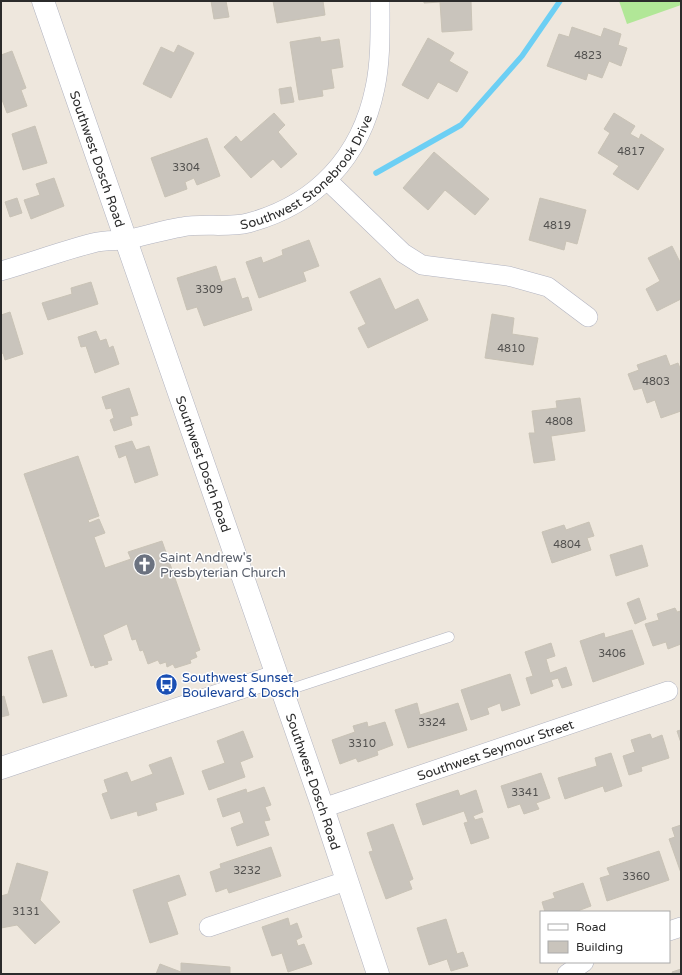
<svg xmlns="http://www.w3.org/2000/svg" width="682" height="975" font-family="'Varela Round',sans-serif">
	<style>
		.green { fill: #b1e797 }
		.lines { fill: none; stroke-linecap: round; stroke-linejoin: round }
		.stream { stroke: #6ccff4; stroke-width: 5.5 }
		.building { fill: #c9c4bc; stroke: #c9c3b6 }
		.service-casing { stroke: #b1b3c0; stroke-width: 11 }
		.minor-casing { stroke: #b1b3c0; stroke-width: 20 }
		.tertiary-casing { stroke: #b1b3c0; stroke-width: 23 }
		.service { stroke: #fff; stroke-width: 10 }
		.minor { stroke: #fff; stroke-width: 19 }
		.tertiary { stroke: #fff; stroke-width: 22 }
		.labels { text-anchor: middle; stroke-width: 3; stroke-linejoin: round; paint-order: stroke }
		.number-label { font-size: 11px; fill: #52514f }
		.street-label { font-size: 13px; fill: #2b2b2b; stroke: #fff }
		.worship-label { font-size: 13px; fill: #5b616d; stroke: #fff; text-anchor: start }
		.transit-label { font-size: 13px; fill: #164399; stroke: #fff; text-anchor: start }
	</style>
	<rect width="100%" height="100%" fill="#eee7dd"/>
	<path class="green" d="M 619,1 L 681,1 L 681,5 L 627,24 Z"/>
	<g class="lines">
		<path class="stream" d="M 376,173 L 461,125 L 522,56 L 560,1"/>
	</g>
	<path class="building" d="M 211,1 L 226,1 L 229,17 L 214,19 Z
		M 273,1 L 323,1 L 325,15 L 277,23 Z
		M 424,1 L 471,1 L 472,30 L 442,32 L 440,2 L 424,3 Z
		M 572,27 L 601,37 L 604,28 L 621,34 L 618,45 L 627,48 L 621,66 L 609,61 L 602,78 L 588,73 L 586,80 L 547,66 L 559,34 L 569,37 Z
		M 320,37 L 321,42 L 339,39 L 343,67 L 331,69 L 334,88 L 322,90 L 323,96 L 299,100 L 290,42 Z
		M 428,38 L 454,53 L 449,61 L 468,72 L 457,92 L 438,82 L 428,99 L 402,85 Z
		M 178,45 L 194,53 L 171,98 L 143,84 L 161,47 L 174,53 Z
		M 12,51 L 26,88 L 21,90 L 27,106 L 7,113 L 1,97 L 1,55 Z
		M 291,87 L 294,102 L 281,104 L 279,89 Z
		M 274,113 L 285,125 L 278,132 L 297,154 L 281,168 L 273,159 L 251,178 L 224,147 L 236,136 L 241,142 Z
		M 614,113 L 635,126 L 630,134 L 639,139 L 641,134 L 664,149 L 638,190 L 613,174 L 619,166 L 598,153 L 610,133 L 604,129 Z
		M 35,126 L 47,163 L 23,170 L 12,134 Z
		M 207,138 L 220,176 L 197,185 L 194,178 L 185,182 L 187,189 L 165,197 L 151,158 Z
		M 434,152 L 489,199 L 475,215 L 445,190 L 428,210 L 403,188 Z
		M 54,178 L 64,206 L 31,219 L 24,200 L 40,195 L 36,184 Z
		M 17,198 L 22,213 L 10,217 L 5,202 Z
		M 540,198 L 586,210 L 577,244 L 566,241 L 564,250 L 529,240 Z
		M 309,240 L 319,266 L 303,272 L 306,281 L 259,298 L 246,262 L 261,257 L 263,263 L 283,255 L 282,250 Z
		M 672,246 L 681,264 L 681,299 L 657,311 L 646,289 L 660,281 L 648,258 Z
		M 216,266 L 221,282 L 235,278 L 242,299 L 248,297 L 252,310 L 204,326 L 197,307 L 187,310 L 177,278 Z
		M 380,278 L 395,310 L 418,299 L 428,320 L 368,348 L 358,328 L 366,324 L 350,292 Z
		M 91,282 L 98,304 L 48,320 L 42,303 L 72,294 L 71,288 Z
		M 10,312 L 23,354 L 5,360 L 3,353 L 1,354 L 1,315 Z
		M 492,314 L 514,318 L 512,334 L 538,338 L 533,365 L 485,358 Z
		M 96,331 L 100,341 L 106,339 L 109,348 L 113,346 L 119,364 L 95,373 L 86,346 L 81,347 L 78,337 Z
		M 666,355 L 670,366 L 678,363 L 681,371 L 681,411 L 661,418 L 655,400 L 647,403 L 642,388 L 634,390 L 628,374 L 639,370 L 637,365 Z
		M 129,388 L 138,415 L 130,417 L 132,425 L 114,431 L 110,420 L 114,418 L 111,408 L 106,409 L 102,397 Z
		M 580,398 L 585,431 L 551,436 L 555,460 L 534,463 L 529,433 L 535,433 L 532,411 L 557,408 L 556,401 Z
		M 132,441 L 136,450 L 149,446 L 158,475 L 135,483 L 126,455 L 119,458 L 115,446 Z
		M 78,456 L 99,516 L 88,520 L 89,523 L 99,519 L 105,533 L 94,537 L 105,568 L 131,559 L 128,552 L 162,541 L 200,650 L 195,652 L 197,657 L 190,660 L 191,663 L 175,668 L 173,664 L 167,667 L 166,662 L 160,664 L 158,660 L 148,664 L 143,650 L 140,651 L 136,639 L 132,640 L 127,624 L 103,635 L 112,660 L 107,661 L 108,664 L 95,668 L 94,665 L 91,666 L 24,474 Z
		M 589,522 L 594,536 L 587,538 L 591,550 L 552,563 L 542,532 L 564,525 L 566,530 Z
		M 642,545 L 648,566 L 616,576 L 610,555 Z
		M 639,598 L 646,619 L 635,624 L 627,603 Z
		M 675,608 L 677,612 L 681,611 L 681,644 L 668,649 L 666,642 L 653,646 L 645,624 L 659,620 L 657,614 Z
		M 632,630 L 644,664 L 593,682 L 580,641 L 604,633 L 605,638 Z
		M 551,643 L 555,656 L 546,659 L 550,673 L 566,667 L 572,685 L 562,688 L 558,678 L 551,680 L 553,686 L 531,694 L 526,678 L 533,676 L 525,652 Z
		M 52,650 L 67,696 L 43,703 L 28,657 Z
		M 510,674 L 520,705 L 502,711 L 500,703 L 487,708 L 489,714 L 471,720 L 461,690 Z
		M 4,696 L 9,715 L 1,717 L 1,697 Z
		M 417,703 L 420,715 L 458,703 L 467,730 L 408,748 L 395,710 Z
		M 367,722 L 368,727 L 385,722 L 393,745 L 377,751 L 378,755 L 358,762 L 356,758 L 340,764 L 332,740 L 355,732 L 353,726 Z
		M 681,730 L 681,743 L 677,731 Z
		M 243,731 L 253,757 L 240,762 L 245,777 L 209,790 L 202,771 L 225,763 L 217,741 Z
		M 650,734 L 652,739 L 662,735 L 669,758 L 641,767 L 642,771 L 629,775 L 623,756 L 635,752 L 631,740 Z
		M 611,753 L 622,786 L 605,792 L 603,786 L 565,799 L 558,778 L 597,766 L 595,758 Z
		M 171,757 L 184,794 L 155,803 L 157,810 L 138,816 L 137,811 L 111,819 L 102,794 L 108,792 L 104,780 L 127,772 L 131,782 L 153,774 L 149,765 Z
		M 541,773 L 550,798 L 536,803 L 539,809 L 524,814 L 520,804 L 508,808 L 501,786 Z
		M 264,787 L 271,805 L 265,807 L 270,820 L 264,821 L 269,835 L 237,846 L 231,828 L 244,823 L 240,811 L 223,817 L 217,799 L 246,789 L 247,793 Z
		M 458,790 L 460,796 L 476,790 L 483,812 L 473,816 L 475,820 L 482,818 L 489,838 L 471,844 L 464,823 L 468,822 L 464,811 L 423,825 L 416,804 Z
		M 393,824 L 413,879 L 409,881 L 412,889 L 386,899 L 369,852 L 373,851 L 367,833 Z
		M 681,825 L 681,873 L 669,839 L 675,837 L 672,828 Z
		M 271,847 L 281,876 L 229,893 L 227,888 L 216,892 L 210,872 L 221,868 L 220,864 Z
		M 659,851 L 669,880 L 607,901 L 600,878 L 610,875 L 607,868 Z
		M 17,863 L 48,872 L 40,900 L 60,922 L 35,944 L 17,925 L 1,928 L 1,896 L 8,894 Z
		M 179,875 L 186,895 L 167,902 L 178,934 L 150,943 L 133,890 Z
		M 583,883 L 591,906 L 575,912 L 545,912 L 542,902 L 555,898 L 553,893 Z
		M 288,918 L 290,926 L 297,923 L 302,937 L 296,940 L 298,946 L 304,944 L 312,964 L 288,972 L 282,953 L 272,956 L 262,927 Z
		M 446,919 L 457,954 L 463,952 L 468,966 L 451,971 L 447,959 L 429,965 L 417,928 Z
		M 181,963 L 230,967 L 230,974 L 156,974 L 160,964 L 181,972 Z
		M 681,969 L 681,974 L 673,974 L 672,972 Z"/>
	<g class="lines">
		<defs>
			<path id="service" d="M 282,692 L 449,637"/>
			<g id="minor">
				<path d="M 328,181 L 403,253 L 422,265 L 508,276 L 548,287 L 588,317"/>
				<path id="s1" d="M 1,271 C 32,262 62,251 93,243 C 104,240 115,241 126,240 C 145,236 163,230 182,227 C 202,223 229,228 248,223 C 316,205 361,157 375,88 C 381,60 380,30 380,1"/>
				<path id="s2" d="M 323,808 L 668,691"/>
				<path d="M 209,927 L 346,881"/>
				<path d="M 669,931 L 681,927"/>
				<path d="M 567,974 L 584,962"/>
			</g>
			<g id="tertiary">
				<path id="s3" d="M 43,1 L 323,808 L 378,974"/>
				<path d="M 1,768 L 276,676"/>
			</g>
		</defs>
		<use href="#service" class="service-casing"/>
		<use href="#minor" class="minor-casing"/>
		<use href="#tertiary" class="tertiary-casing"/>
		<use href="#service" class="service"/>
		<use href="#minor" class="minor"/>
		<use href="#tertiary" class="tertiary"/>
	</g>
	<defs>
		<symbol id="church-disc" viewBox="-11 -11 22 22"><circle r="9.5" fill="#6b7280" stroke="#fff"/><path d="M-1.2-6h2.4v3.5h3.3v2.4h-3.3V6h-2.4V-.1h-3.3v-2.4h3.3Z" fill="#fff"/></symbol>
		<symbol id="bus-disc" viewBox="-11 -11 22 22"><circle r="9.5" fill="#1a4fb4" stroke="#fff"/><path d="M-5-6H5V4H4V6H2V4H-2V6H-4V4H-5ZM-3.5-4V0h7V-4ZM-3.5 1.2v1.5H-2V1.2ZM2 1.2v1.5H3.5V1.2Z" fill="#fff"/></symbol>
	</defs>
	<g fill-rule="evenodd">
		<use href="#church-disc" x="132" y="552" width="25" height="25"/>
		<use href="#bus-disc" x="154" y="672" width="25" height="25"/>
	</g>
	<g class="labels">
		<g class="number-label">
			<text x="588" y="59">4823</text>
			<text x="631" y="155">4817</text>
			<text x="186" y="171">3304</text>
			<text x="557" y="229">4819</text>
			<text x="209" y="293">3309</text>
			<text x="511" y="352">4810</text>
			<text x="656" y="385">4803</text>
			<text x="559" y="425">4808</text>
			<text x="567" y="548">4804</text>
			<text x="612" y="657">3406</text>
			<text x="432" y="726">3324</text>
			<text x="362" y="747">3310</text>
			<text x="525" y="796">3341</text>
			<text x="247" y="874">3232</text>
			<text x="636" y="880">3360</text>
			<text x="26" y="915">3131</text>
		</g>
		<g class="street-label">
			<text dy="5" stroke="none"><textPath href="#s3" startOffset="167">Southwest Dosch Road</textPath></text>
			<text dy="5" stroke="none"><textPath href="#s1" startOffset="333">Southwest Stonebrook Drive</textPath></text>
			<text dy="5" stroke="none"><textPath href="#s3" startOffset="490">Southwest Dosch Road</textPath></text>
			<text dy="5" stroke="none"><textPath href="#s2" startOffset="182">Southwest Seymour Street</textPath></text>
			<text dy="5" stroke="none"><textPath href="#s3" startOffset="826">Southwest Dosch Road</textPath></text>
		</g>
		<g class="worship-label">
			<text x="160" y="562">Saint Andrew's<tspan x="160" dy="15">Presbyterian Church</tspan></text>
		</g>
		<g class="transit-label">
			<text x="182" y="682">Southwest Sunset<tspan x="182" dy="15">Boulevard &amp; Dosch</tspan></text>
		</g>
	</g>
	<rect width="682" height="975" fill="none" stroke="#2b2b2b" stroke-width="4"/>
	<rect x="540" y="911" width="130" height="52" fill="#ffffff" stroke="#aaaaaa"/>
	<rect x="548" y="924" width="20" height="6" fill="#ffffff" stroke="#aaaaaa"/>
	<text x="576" y="931" font-size="12" fill="#2b2b2b">Road</text>
	<rect x="548" y="941" width="20" height="12" fill="#c9c4bc" stroke="#aaaaaa"/>
	<text x="576" y="951" font-size="12" fill="#2b2b2b">Building</text>
</svg>
